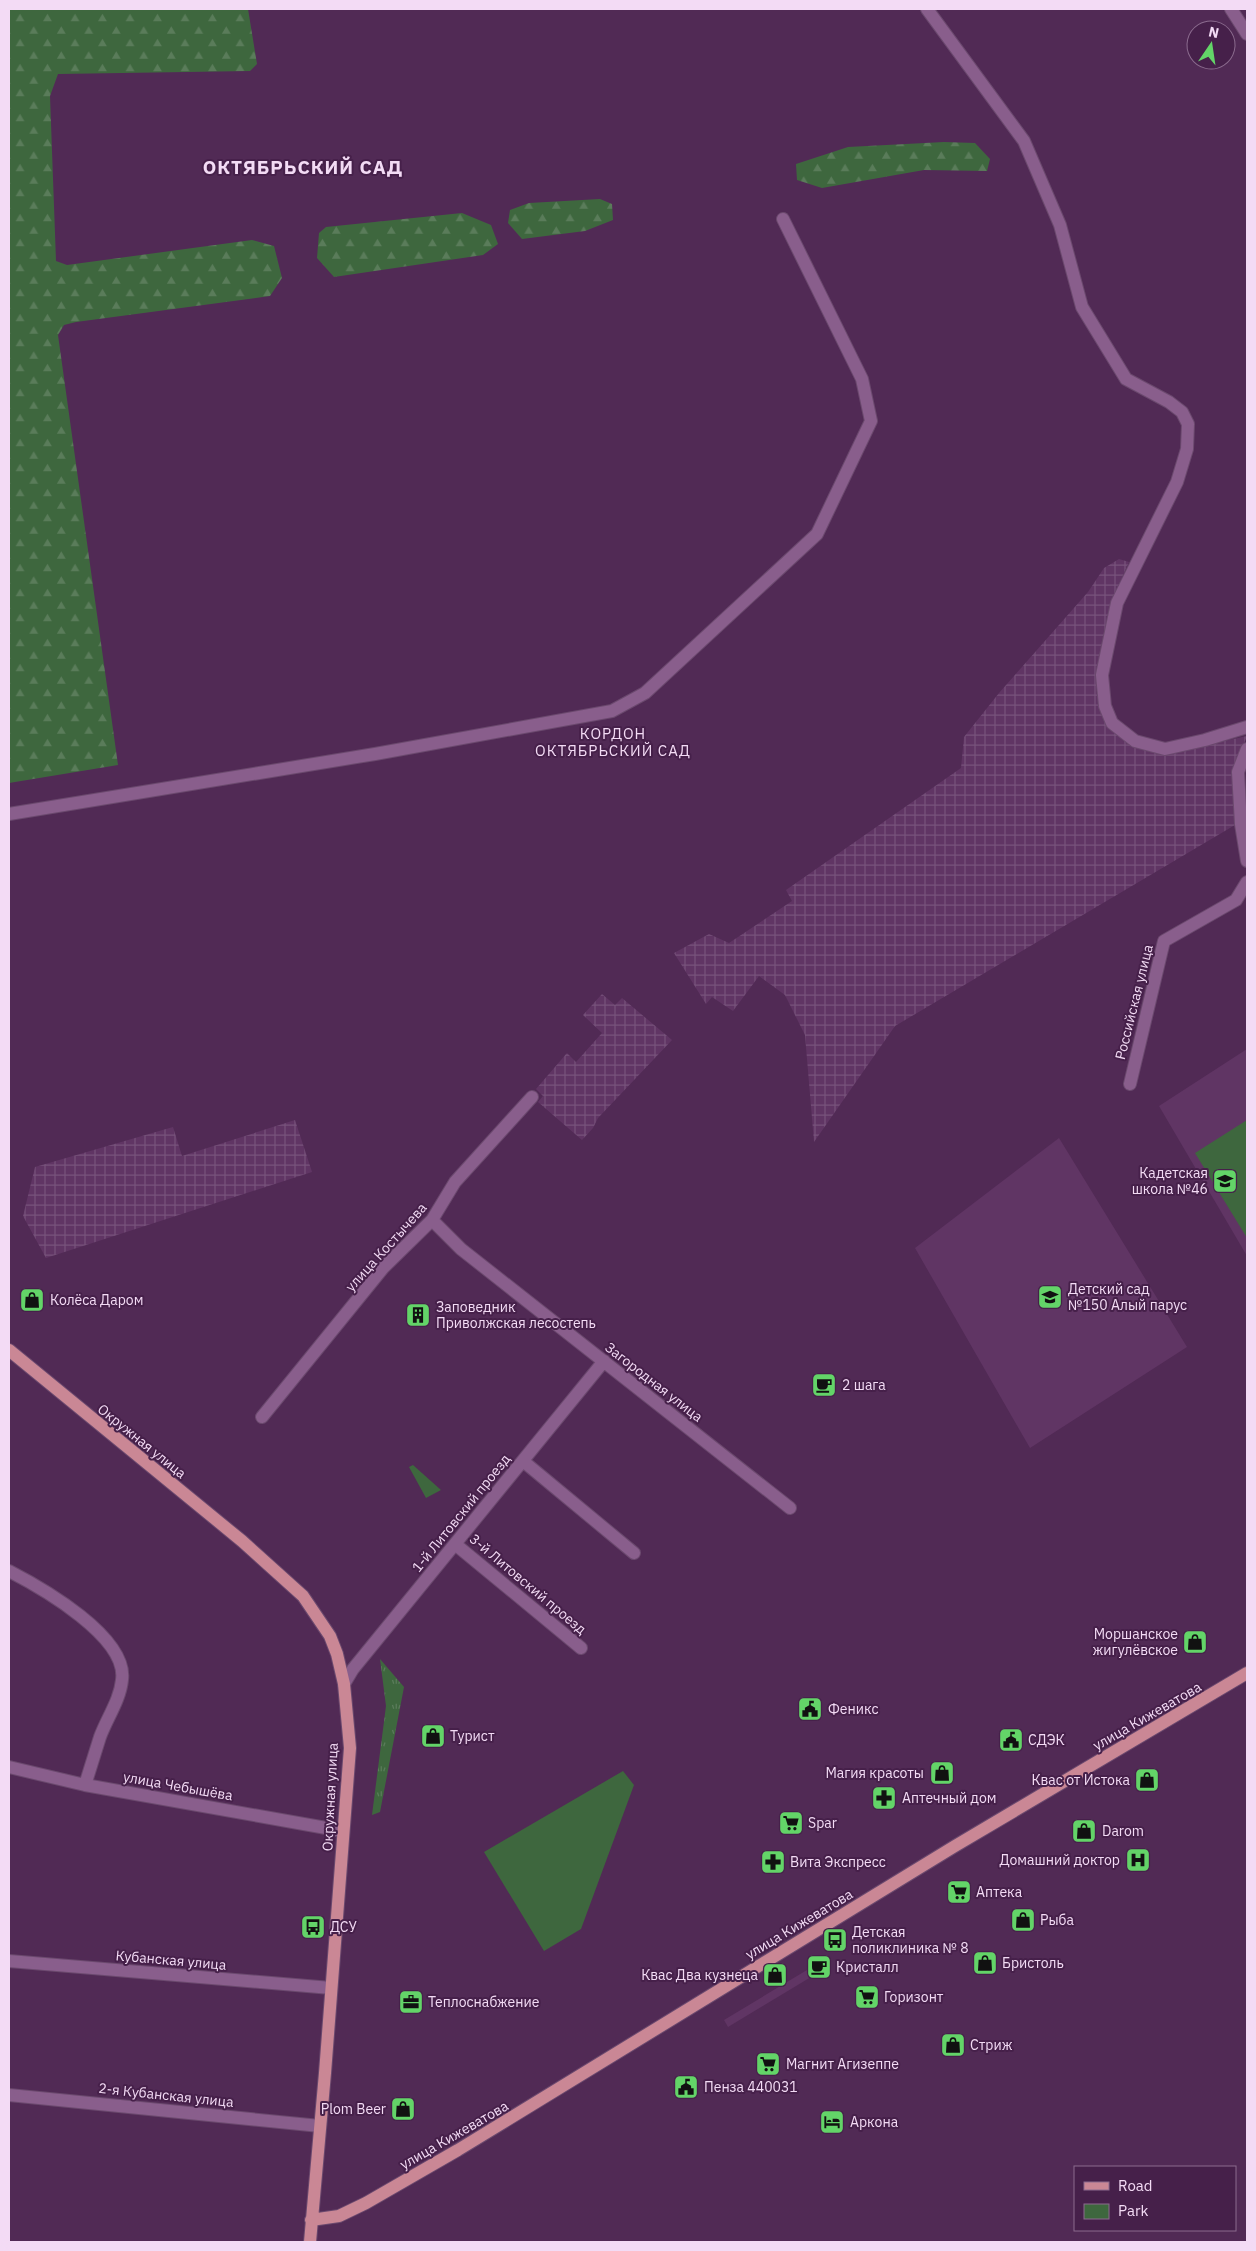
<svg xmlns="http://www.w3.org/2000/svg" width="1256" height="2251" font-family="'IBM Plex Sans',sans-serif">
	<style>
		.built { fill: #603564 }
		.industrial { fill: url(#industrial-grid) }
		.grass { fill: url(#grass-tufts) }
		.forest { fill: url(#forest-firs) }
		.park { fill: #3e673e }
		.lines { fill: none; stroke-linecap: round; stroke-linejoin: round }
		.minor-casing { stroke: #6b496e; stroke-width: 14 }
		.major-casing { stroke: #6b496e; stroke-width: 14 }
		.minor { stroke: #895e8c; stroke-width: 12 }
		.major { stroke: #ca8795; stroke-width: 12 }
		.labels { text-anchor: middle; stroke-width: 4; stroke-linejoin: round; paint-order: stroke }
		.street-label { font-size: 14px; fill: #f3dbf5; stroke: #46204a }
		.poi-label { font-size: 14px; fill: #f3dbf5; stroke: #46204a; text-anchor: start }
		.neighbourhood-label { font-size: 15px; letter-spacing: 1px; fill: #f3dbf5; stroke: #46204a }
		.district-label { font-size: 19px; font-weight: bold; letter-spacing: 1px; fill: #f3dbf5; stroke: #46204a }
	</style>
	<defs>
		<pattern id="industrial-grid" width="8" height="8" patternUnits="userSpaceOnUse" patternTransform="scale(1.25)"><rect width="8" height="8" fill="#603564"/><path d="M0 4h8M4 0v8" fill="none" stroke="#77527b"/></pattern>
		<pattern id="grass-tufts" width="24" height="20" patternUnits="userSpaceOnUse" patternTransform="scale(1.25)"><rect width="24" height="20" fill="#3e673e"/><path d="M3 7l-1-3M5 7V3M7 7l1-3M15 17l-1-3M17 17v-4M19 17l1-3" fill="none" stroke="#5a7c5a"/></pattern>
		<pattern id="forest-firs" width="22" height="20" patternUnits="userSpaceOnUse" patternTransform="scale(1.25)"><rect width="22" height="20" fill="#3e673e"/><path d="M5 1l3.5 6h-7zM16 11l3.5 6h-7z" fill="#5a7c5a"/></pattern>
	</defs>
	<rect width="100%" height="100%" fill="#512a55"/>
	<path class="built" d="M 1247,1049 L 1247,1256 L 1159,1106 Z
		M 1059,1138 L 1187,1347 L 1030,1448 L 915,1248 Z
		M 812,1967 L 816,1974 L 728,2027 L 724,2020 Z"/>
	<path class="industrial" d="M 1119,559 L 1129,562 L 1111,602 L 1096,673 L 1108,727 L 1165,754 L 1247,736 L 1233,771 L 1235,825 L 895,1026 L 814,1142 L 805,1035 L 785,995 L 759,976 L 733,1011 L 712,997 L 706,1004 L 674,953 L 709,934 L 729,943 L 792,901 L 786,890 L 961,768 L 964,737 L 999,693 L 1088,592 L 1104,568 Z
		M 602,994 L 615,1005 L 622,998 L 672,1040 L 598,1118 L 593,1128 L 582,1140 L 538,1102 L 543,1096 L 536,1089 L 567,1053 L 576,1062 L 602,1033 L 583,1015 Z
		M 295,1120 L 312,1172 L 46,1258 L 23,1216 L 35,1167 L 173,1127 L 182,1156 Z"/>
	<path class="grass" d="M 380,1659 L 404,1687 L 380,1812 L 372,1815 L 386,1706 Z"/>
	<path class="forest" d="M 9,9 L 248,9 L 257,64 L 250,71 L 58,74 L 50,96 L 56,261 L 67,265 L 252,240 L 274,246 L 282,278 L 270,296 L 76,322 L 64,325 L 58,335 L 118,765 L 9,783 Z
		M 944,142 L 975,143 L 990,159 L 987,171 L 924,170 L 822,188 L 797,180 L 796,164 L 848,147 Z
		M 600,199 L 612,204 L 613,220 L 585,231 L 522,239 L 508,223 L 510,210 L 529,203 Z
		M 462,213 L 491,225 L 498,244 L 483,255 L 334,277 L 317,258 L 319,233 L 326,227 Z"/>
	<path class="park" d="M 1247,1120 L 1247,1238 L 1195,1153 Z
		M 413,1465 L 441,1490 L 426,1498 L 409,1467 Z
		M 623,1771 L 634,1785 L 581,1929 L 544,1951 L 484,1852 Z"/>
	<g class="lines">
		<defs>
			<path id="minor" d="M 927,9 L 1024,141 L 1060,225 L 1082,307 L 1126,379 L 1169,402 L 1182,412 L 1188,424 L 1187,449 L 1177,482 L 1117,603 L 1102,675 L 1105,706 L 1112,723 L 1135,741 L 1165,749 L 1205,740 L 1247,727
				M 1231,9 L 1247,34
				M 1247,749 L 1238,772 L 1241,824 L 1247,861
				M 9,814 L 375,754 L 612,711 L 645,693 L 817,534 L 871,421 L 862,379 L 783,219
				M 1130,1084 L 1164,941 L 1236,900 L 1247,882
				M 432,1220 L 461,1249 L 790,1508
				M 262,1417 L 383,1268 L 432,1220 L 455,1182 L 532,1097
				M 523,1461 L 634,1553
				M 455,1544 L 581,1648
				M 9,1571 C 42,1588 128,1637 122,1680 C 120,1700 107,1718 100,1737 C 95,1753 90,1769 85,1785
				M 344,1684 L 353,1669 L 604,1361
				M 9,1767 L 85,1785 L 343,1831
				M 9,1961 L 331,1988
				M 9,2095 L 320,2126"/>
			<path id="major" d="M 9,1350 L 242,1541 L 303,1596 L 330,1636 L 337,1654 L 344,1684 L 350,1748 L 325,2073 L 310,2242
				M 311,2220 L 339,2216 L 366,2203 L 458,2150 L 955,1846 L 1247,1673"/>
		</defs>
		<use href="#minor" class="minor-casing"/>
		<use href="#major" class="major-casing"/>
		<use href="#minor" class="minor"/>
		<use href="#major" class="major"/>
	</g>
	<defs>
		<symbol id="school-square" viewBox="-11 -11 22 22"><rect x="-9" y="-9" width="18" height="18" rx="4" fill="#63d468" stroke="#46204a"/><path d="M0-5L7-2L0 1L-7-2ZM-4 1L0 2.5L4 1V4Q0 6-4 4Z" fill="#111"/></symbol>
		<symbol id="shop-square" viewBox="-11 -11 22 22"><rect x="-9" y="-9" width="18" height="18" rx="4" fill="#63d468" stroke="#46204a"/><path d="M-5-2.5h2.3a2.7 3.5 0 0 1 5.4 0H5L5.5 6h-11ZM-1.5-2.5h3a1.5 2.3 0 0 0-3 0Z" fill="#111"/></symbol>
		<symbol id="building-square" viewBox="-11 -11 22 22"><rect x="-9" y="-9" width="18" height="18" rx="4" fill="#63d468" stroke="#46204a"/><path d="M-4-6H4V6H1V3H-1V6H-4ZM-2.5-4.3h1.7v1.8h-1.7ZM.8-4.3h1.7v1.8H.8ZM-2.5-1h1.7V.8h-1.7ZM.8-1h1.7V.8H.8Z" fill="#111"/></symbol>
		<symbol id="cafe-square" viewBox="-11 -11 22 22"><rect x="-9" y="-9" width="18" height="18" rx="4" fill="#63d468" stroke="#46204a"/><path d="M-5.5-4.5H6V0H3Q3 3.5 0 3.5H-2.5Q-5.5 3.5-5.5 0ZM3-3.2v2h1.7v-2ZM-6 4.5H4V6H-6Z" fill="#111"/></symbol>
		<symbol id="civic-square" viewBox="-11 -11 22 22"><rect x="-9" y="-9" width="18" height="18" rx="4" fill="#63d468" stroke="#46204a"/><path d="M-.6-6.5H3V-4.5H.6V-3L4-1V1h2V6H-6V1h2V-1L-.6-3ZM-1.2 2.5V6h2.4V2.5Z" fill="#111"/></symbol>
		<symbol id="pharmacy-square" viewBox="-11 -11 22 22"><rect x="-9" y="-9" width="18" height="18" rx="4" fill="#63d468" stroke="#46204a"/><path d="M-2-6h4v4h4v4h-4v4h-4v-4h-4v-4h4Z" fill="#111"/></symbol>
		<symbol id="supermarket-square" viewBox="-11 -11 22 22"><rect x="-9" y="-9" width="18" height="18" rx="4" fill="#63d468" stroke="#46204a"/><path d="M-6-5.5h2.5l.6 2H6L4.5 2H-2.5L-4.4-4H-6ZM-1.5 3.2a1.3 1.3 0 1 0 .1 0ZM3 3.2a1.3 1.3 0 1 0 .1 0Z" fill="#111"/></symbol>
		<symbol id="hospital-square" viewBox="-11 -11 22 22"><rect x="-9" y="-9" width="18" height="18" rx="4" fill="#63d468" stroke="#46204a"/><path d="M-5-5h3v3.5h4V-5h3V5h-3V1.5h-4V5h-3Z" fill="#111"/></symbol>
		<symbol id="bus-square" viewBox="-11 -11 22 22"><rect x="-9" y="-9" width="18" height="18" rx="4" fill="#63d468" stroke="#46204a"/><path d="M-5-6H5V4H4V6H2V4H-2V6H-4V4H-5ZM-3.5-4V0h7V-4ZM-3.5 1.2v1.5H-2V1.2ZM2 1.2v1.5H3.5V1.2Z" fill="#111"/></symbol>
		<symbol id="office-square" viewBox="-11 -11 22 22"><rect x="-9" y="-9" width="18" height="18" rx="4" fill="#63d468" stroke="#46204a"/><path d="M-6-3h4V-5.5h4V-3h4V5H-6ZM-1-4.5V-3h2v-1.5ZM-6 0V1H6V0Z" fill="#111"/></symbol>
		<symbol id="hotel-square" viewBox="-11 -11 22 22"><rect x="-9" y="-9" width="18" height="18" rx="4" fill="#63d468" stroke="#46204a"/><path d="M-6-4.5h1.5V1H6V5H4.5V3h-9V5H-6ZM-4 0a1.8 1.8 0 1 1 3.6 0ZM.5 0V-2.5h3Q6-2.5 6 0Z" fill="#111"/></symbol>
	</defs>
	<g fill-rule="evenodd">
		<use href="#school-square" x="1211" y="1167" width="28" height="28"/>
		<use href="#school-square" x="1036" y="1283" width="28" height="28"/>
		<use href="#shop-square" x="18" y="1286" width="28" height="28"/>
		<use href="#building-square" x="404" y="1301" width="28" height="28"/>
		<use href="#cafe-square" x="810" y="1371" width="28" height="28"/>
		<use href="#shop-square" x="1181" y="1628" width="28" height="28"/>
		<use href="#civic-square" x="796" y="1695" width="28" height="28"/>
		<use href="#shop-square" x="419" y="1722" width="28" height="28"/>
		<use href="#civic-square" x="997" y="1726" width="28" height="28"/>
		<use href="#shop-square" x="928" y="1759" width="28" height="28"/>
		<use href="#shop-square" x="1133" y="1766" width="28" height="28"/>
		<use href="#pharmacy-square" x="870" y="1784" width="28" height="28"/>
		<use href="#supermarket-square" x="777" y="1809" width="28" height="28"/>
		<use href="#shop-square" x="1070" y="1817" width="28" height="28"/>
		<use href="#hospital-square" x="1124" y="1846" width="28" height="28"/>
		<use href="#pharmacy-square" x="759" y="1848" width="28" height="28"/>
		<use href="#supermarket-square" x="945" y="1878" width="28" height="28"/>
		<use href="#shop-square" x="1009" y="1906" width="28" height="28"/>
		<use href="#bus-square" x="299" y="1913" width="28" height="28"/>
		<use href="#bus-square" x="821" y="1926" width="28" height="28"/>
		<use href="#shop-square" x="971" y="1949" width="28" height="28"/>
		<use href="#cafe-square" x="805" y="1953" width="28" height="28"/>
		<use href="#shop-square" x="761" y="1961" width="28" height="28"/>
		<use href="#supermarket-square" x="853" y="1983" width="28" height="28"/>
		<use href="#office-square" x="397" y="1988" width="28" height="28"/>
		<use href="#shop-square" x="939" y="2031" width="28" height="28"/>
		<use href="#supermarket-square" x="754" y="2050" width="28" height="28"/>
		<use href="#civic-square" x="672" y="2073" width="28" height="28"/>
		<use href="#shop-square" x="389" y="2095" width="28" height="28"/>
		<use href="#hotel-square" x="818" y="2108" width="28" height="28"/>
	</g>
	<g class="labels">
		<g class="street-label">
			<text transform="translate(1134 1002) rotate(-76)" y="5">Российская улица</text>
			<text transform="translate(386 1247) rotate(-48)" y="5">улица Костычева</text>
			<text transform="translate(654 1382) rotate(38)" y="5">Загородная улица</text>
			<text transform="translate(142 1441) rotate(39)" y="5">Окружная улица</text>
			<text transform="translate(461 1513) rotate(-51)" y="5">1-й Литовский проезд</text>
			<text transform="translate(528 1584) rotate(40)" y="5">3-й Литовский проезд</text>
			<text transform="translate(1147 1716) rotate(-30)" y="5">улица Кижеватова</text>
			<text transform="translate(178 1786) rotate(10)" y="5">улица Чебышёва</text>
			<text transform="translate(330 1797) rotate(-87)" y="5">Окружная улица</text>
			<text transform="translate(799 1924) rotate(-31)" y="5">улица Кижеватова</text>
			<text transform="translate(171 1960) rotate(5)" y="5">Кубанская улица</text>
			<text transform="translate(166 2095) rotate(6)" y="5">2-я Кубанская улица</text>
			<text transform="translate(454 2135) rotate(-30)" y="5">улица Кижеватова</text>
		</g>
		<g class="poi-label">
			<text x="1208" y="1178" text-anchor="end">Кадетская<tspan x="1208" dy="16">школа №46</tspan></text>
			<text x="1068" y="1294">Детский сад<tspan x="1068" dy="16">№150 Алый парус</tspan></text>
			<text x="50" y="1305">Колёса Даром</text>
			<text x="436" y="1312">Заповедник<tspan x="436" dy="16">Приволжская лесостепь</tspan></text>
			<text x="842" y="1390">2 шага</text>
			<text x="1178" y="1639" text-anchor="end">Моршанское<tspan x="1178" dy="16">жигулёвское</tspan></text>
			<text x="828" y="1714">Феникс</text>
			<text x="450" y="1741">Турист</text>
			<text x="1028" y="1745">СДЭК</text>
			<text x="924" y="1778" text-anchor="end">Магия красоты</text>
			<text x="1130" y="1785" text-anchor="end">Квас от Истока</text>
			<text x="902" y="1803">Аптечный дом</text>
			<text x="808" y="1828">Spar</text>
			<text x="1102" y="1836">Darom</text>
			<text x="1120" y="1865" text-anchor="end">Домашний доктор</text>
			<text x="790" y="1867">Вита Экспресс</text>
			<text x="976" y="1897">Аптека</text>
			<text x="1040" y="1925">Рыба</text>
			<text x="330" y="1932">ДСУ</text>
			<text x="852" y="1937">Детская<tspan x="852" dy="16">поликлиника № 8</tspan></text>
			<text x="1002" y="1968">Бристоль</text>
			<text x="836" y="1972">Кристалл</text>
			<text x="758" y="1980" text-anchor="end">Квас Два кузнеца</text>
			<text x="884" y="2002">Горизонт</text>
			<text x="428" y="2007">Теплоснабжение</text>
			<text x="970" y="2050">Стриж</text>
			<text x="786" y="2069">Магнит Агизеппе</text>
			<text x="704" y="2092">Пенза 440031</text>
			<text x="386" y="2114" text-anchor="end">Plom Beer</text>
			<text x="850" y="2127">Аркона</text>
		</g>
		<g class="neighbourhood-label">
			<text x="613" y="739">КОРДОН<tspan x="613" dy="17">ОКТЯБРЬСКИЙ САД</tspan></text>
		</g>
		<g class="district-label">
			<text x="303" y="174">ОКТЯБРЬСКИЙ САД</text>
		</g>
	</g>
	<rect width="1256" height="2251" fill="none" stroke="#f3dbf5" stroke-width="20"/>
	<rect x="1074" y="2166" width="162" height="65" fill="#46204a" stroke="#8b6b8e"/>
	<rect x="1084" y="2182" width="25" height="8" fill="#ca8795" stroke="#8b6b8e"/>
	<text x="1118" y="2191" font-size="15" fill="#f3dbf5">Road</text>
	<rect x="1084" y="2204" width="25" height="15" fill="#3e673e" stroke="#8b6b8e"/>
	<text x="1118" y="2216" font-size="15" fill="#f3dbf5">Park</text>
	<g transform="translate(1211 45) rotate(13)"><circle r="24" fill="#46204a" stroke="#8b6b8e"/>
	<path d="M0-4L9 19L0 12L-9 19Z" fill="#63d468"/>
	<text y="-8" font-size="14" font-weight="bold" text-anchor="middle" fill="#f3dbf5">N</text>
	</g>
</svg>
